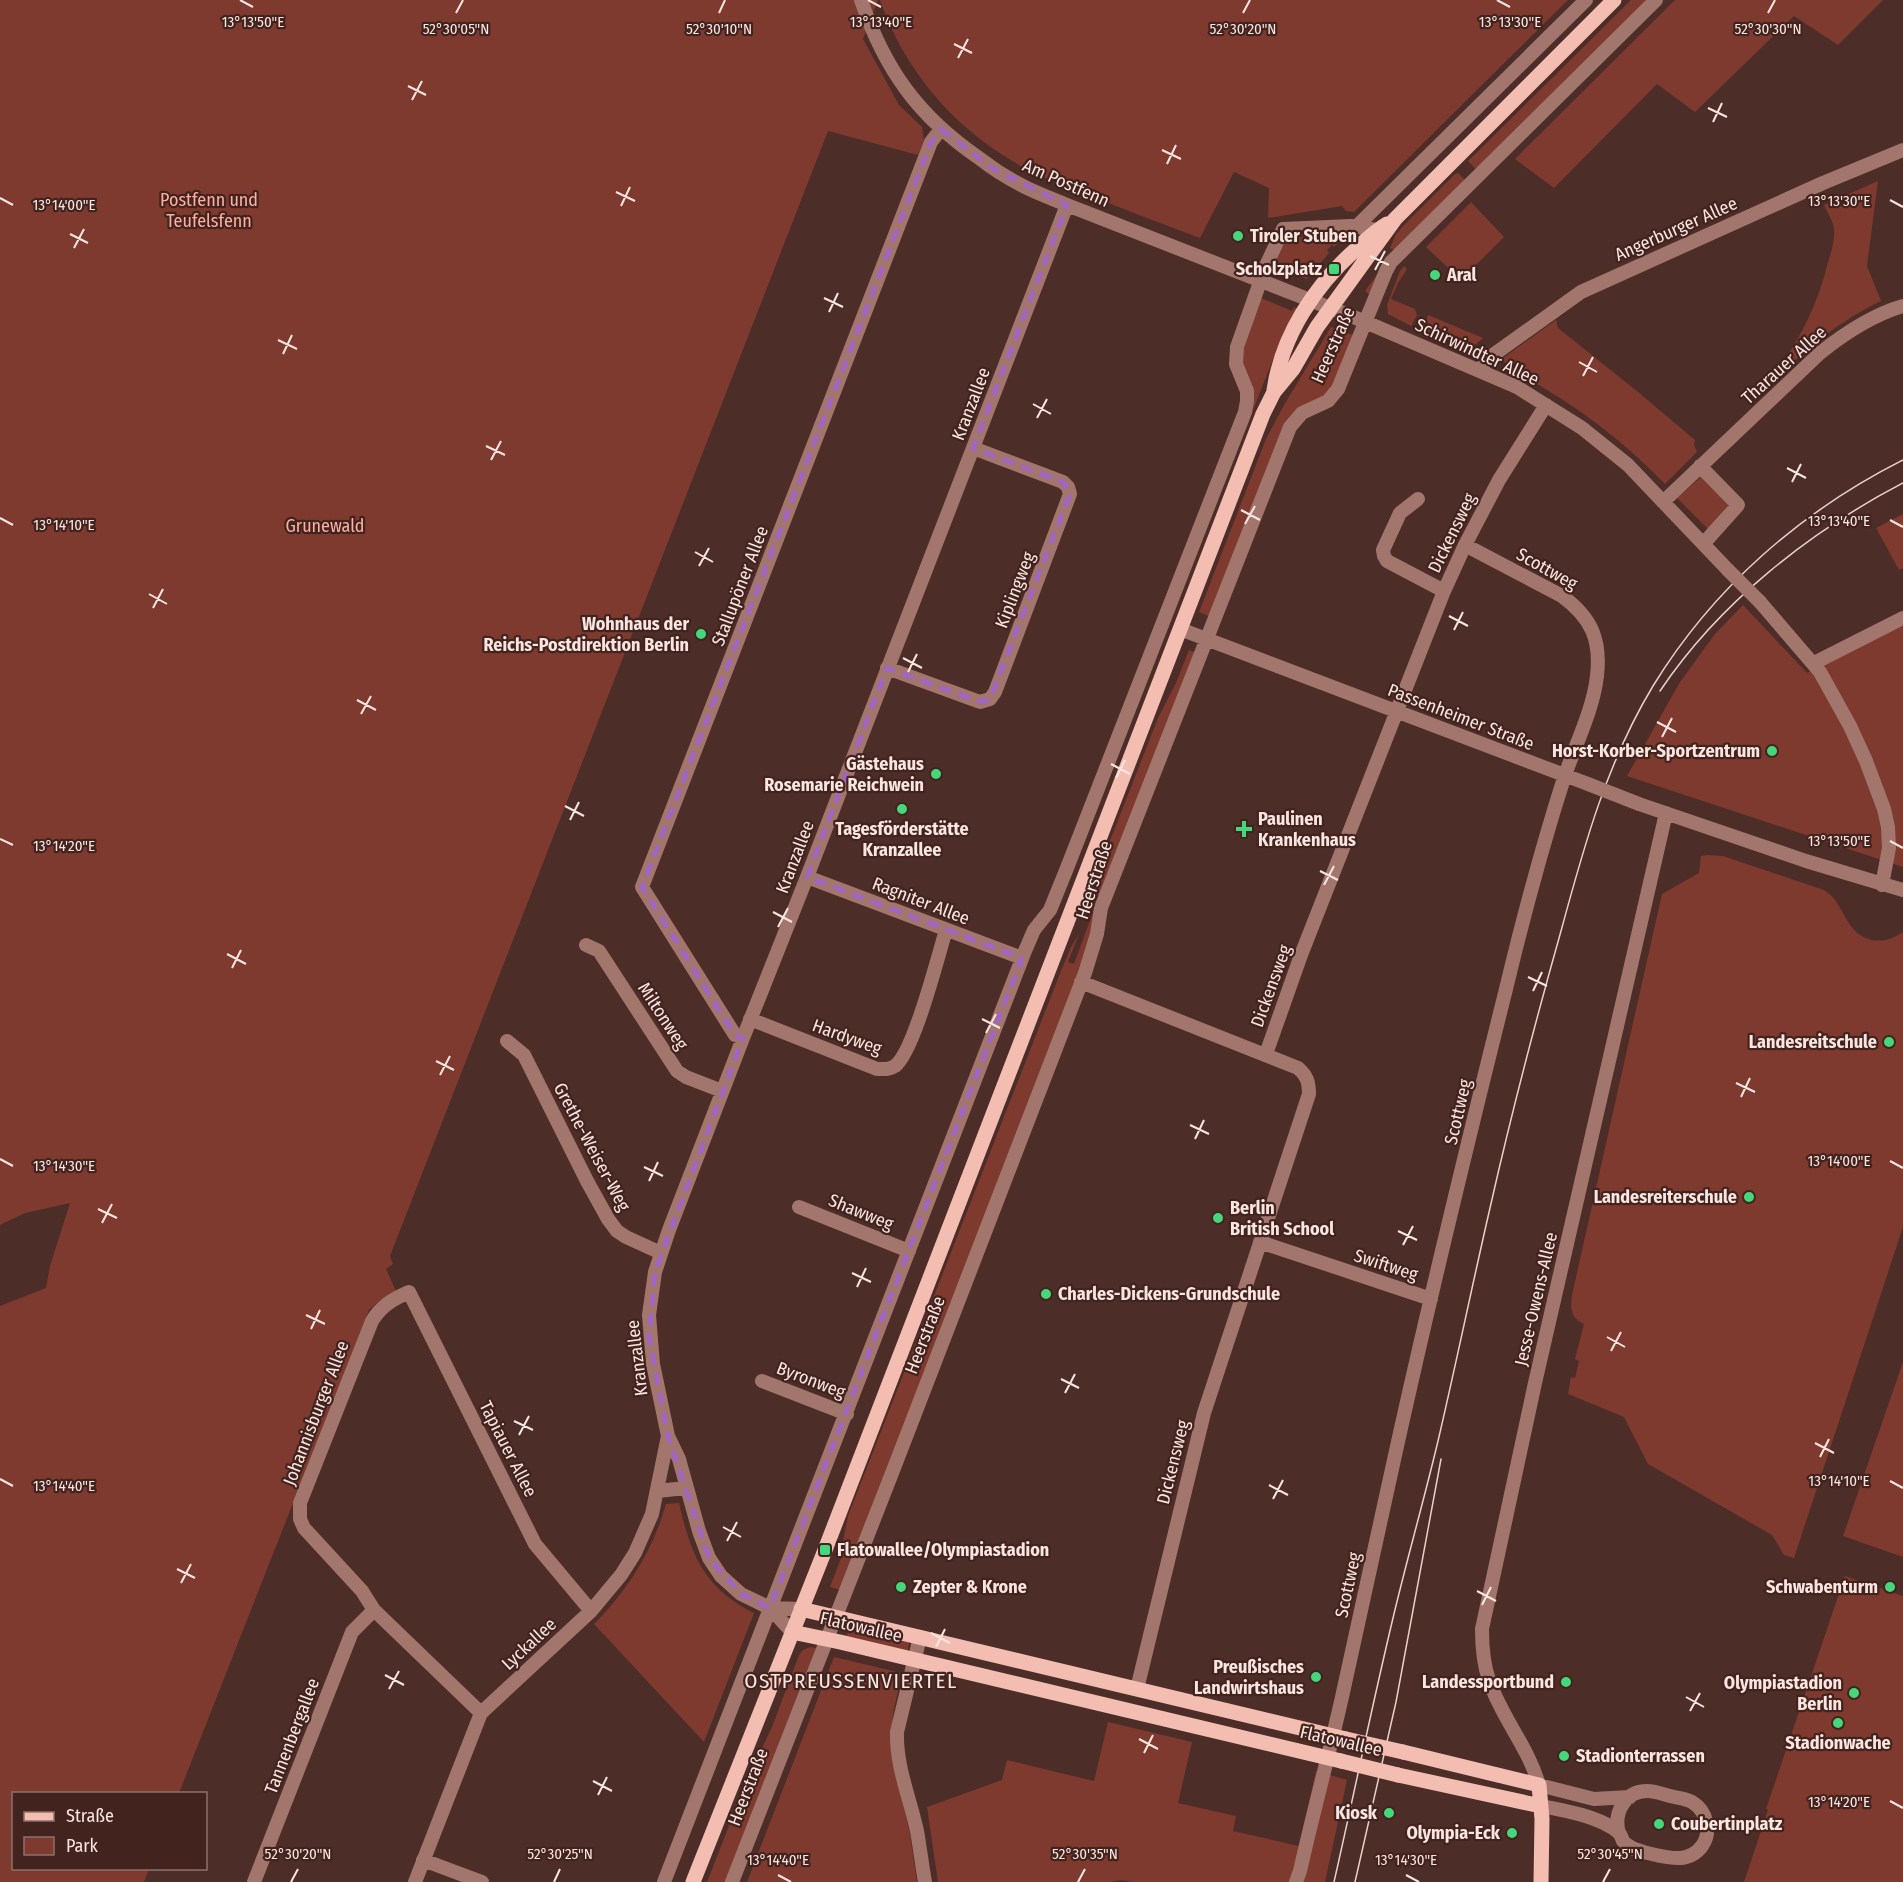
<svg xmlns="http://www.w3.org/2000/svg" width="1903" height="1882" font-family="'Fira Sans Condensed',sans-serif">
	<style>
		.green { fill: #7e3a2f }
		.lines { fill: none; stroke-linecap: round; stroke-linejoin: round }
		.minor { stroke: #a2756d; stroke-width: 14 }
		.major { stroke: #f4bdb2; stroke-width: 15 }
		.tram { stroke: #e7d1cd; stroke-width: 1.5 }
		.minor-bridge { stroke: #a2756d; stroke-width: 14 }
		.major-bridge { stroke: #f4bdb2; stroke-width: 15 }
		.marked { fill: none; stroke: #a164c9; stroke-width: 4.5; stroke-dasharray: 12 8; stroke-linejoin: round }
		.ticks { fill: none; stroke: #fae5e1; stroke-width: 2 }
		.poi-dot { fill: #44d77b; stroke: #42231e; stroke-width: 2 }
		.labels { text-anchor: middle; stroke-width: 4.5; stroke-linejoin: round; paint-order: stroke }
		.street-label { font-size: 18px; fill: #fae5e1; stroke: #42231e }
		.park-label { font-size: 18px; fill: #feafa1; stroke: #42231e }
		.poi-label { font-size: 18px; font-weight: bold; fill: #fae5e1; stroke: #42231e; text-anchor: end }
		.quarter-label { font-size: 21px; letter-spacing: 1.5px; fill: #fae5e1; stroke: #42231e }
		.ticks-label { font-size: 15px; text-anchor: middle; fill: #fae5e1; stroke: #42231e; stroke-width: 4.5; stroke-linejoin: round; paint-order: stroke }
	</style>
	<rect width="100%" height="100%" fill="#4d2d28"/>
	<path class="green" d="M 0,0 L 878,0 L 863,39 L 899,105 L 922,127 L 924,141 L 918,155 L 828,131 L 390,1256 L 393,1264 L 386,1269 L 396,1291 L 379,1301 L 369,1310 L 179,1793 L 14,1794 L 14,1868 L 149,1869 L 144,1882 L 0,1882 L 0,1306 L 46,1288 L 50,1266 L 70,1203 L 25,1213 L 0,1225 Z
		M 880,0 L 1568,0 L 1354,212 L 1346,211 L 1342,206 L 1268,218 L 1269,188 L 1234,172 L 1200,238 C 1160,223 1120,208 1081,192 C 1058,183 1034,175 1014,162 C 951,125 904,69 880,0 Z
		M 1631,0 L 1649,0 L 1477,170 L 1468,161 Z
		M 1675,0 L 1883,0 L 1838,45 L 1794,16 L 1695,112 L 1657,84 L 1554,188 L 1515,159 Z
		M 1458,173 L 1466,181 L 1370,295 L 1365,291 L 1395,250 L 1390,248 L 1396,234 L 1406,223 L 1455,174 Z
		M 1878,181 L 1867,266 L 1881,301 C 1827,327 1793,362 1750,402 C 1788,363 1815,316 1828,262 C 1831,253 1835,240 1834,230 C 1834,222 1827,212 1824,205 Z
		M 1471,202 L 1504,237 L 1461,280 L 1426,247 Z
		M 1348,233 L 1334,247 L 1332,245 L 1327,250 L 1329,253 L 1307,279 L 1272,267 L 1284,240 L 1288,238 Z
		M 1404,266 L 1407,269 L 1398,283 L 1391,299 L 1415,309 L 1417,315 L 1411,326 L 1388,314 L 1387,305 L 1400,271 Z
		M 1261,298 L 1292,311 L 1295,306 L 1296,310 L 1277,349 L 1138,705 L 1135,704 L 1250,407 L 1240,360 Z
		M 1428,315 L 1483,338 L 1469,350 L 1423,331 Z
		M 1556,320 L 1558,328 L 1638,392 L 1695,440 L 1694,445 L 1697,452 L 1665,484 C 1618,436 1567,398 1507,368 L 1503,358 Z
		M 1331,327 L 1353,335 L 1332,388 L 1323,398 L 1301,408 L 1211,617 L 1199,612 L 1266,439 L 1284,405 Z
		M 1702,476 L 1728,503 L 1728,505 L 1708,529 L 1677,498 Z
		M 1903,514 L 1903,568 L 1899,570 L 1876,528 Z
		M 1743,605 L 1807,673 L 1903,626 L 1903,867 L 1627,776 L 1680,682 L 1715,634 Z
		M 1189,650 L 1197,653 L 1090,949 L 841,1590 L 830,1587 L 845,1548 L 842,1546 L 848,1516 L 1061,971 L 1071,947 L 1079,934 L 1068,962 L 1074,964 L 1099,896 L 1095,894 L 1097,874 L 1158,718 L 1176,683 Z
		M 1708,855 L 1723,856 L 1824,890 C 1845,902 1844,934 1872,940 C 1884,942 1892,939 1903,932 L 1903,1227 L 1794,1558 L 1784,1555 L 1772,1535 L 1648,1464 L 1624,1417 L 1568,1394 L 1571,1377 L 1575,1378 L 1579,1361 L 1575,1359 L 1584,1324 C 1571,1318 1570,1309 1572,1295 L 1662,894 L 1699,873 L 1701,856 Z
		M 1903,1362 L 1903,1557 L 1843,1536 Z
		M 679,1503 C 691,1555 704,1588 754,1613 L 704,1742 L 594,1624 C 628,1590 653,1550 666,1504 Z
		M 1845,1576 L 1903,1596 L 1903,1882 L 1744,1882 L 1768,1810 L 1766,1809 Z
		M 849,1629 L 909,1642 L 908,1650 L 906,1652 L 846,1638 Z
		M 810,1647 L 818,1648 L 728,1882 L 707,1882 L 747,1780 L 772,1727 L 799,1655 L 803,1650 Z
		M 834,1657 L 902,1673 L 893,1714 L 891,1752 L 910,1834 L 917,1882 L 747,1882 Z
		M 1108,1722 L 1192,1742 L 1178,1803 L 1236,1816 L 1233,1831 L 1299,1846 L 1316,1771 L 1347,1780 L 1325,1882 L 1134,1882 L 1121,1880 L 1110,1882 L 938,1882 L 927,1807 L 1002,1780 L 1007,1760 L 1094,1781 Z"/>
	<g class="lines">
		<path class="minor" d="M 861,0 C 885,70 918,116 979,158 C 993,169 1009,179 1025,187 C 1039,194 1053,199 1067,205 L 1356,318 L 1517,387 L 1582,428 L 1628,465 L 1728,570
			M 1357,226 L 1586,0
			M 1481,370 L 1486,360 L 1581,292 L 1823,183 L 1903,150
			M 1700,466 L 1738,505 L 1704,543
			M 1418,499 L 1400,513 L 1383,550 L 1384,556 L 1387,561 L 1444,591
			M 1663,502 L 1820,353 C 1845,333 1872,315 1903,306
			M 1760,602 L 1820,672 L 1850,726 L 1866,761 L 1884,809 L 1888,827 L 1889,848 L 1882,885
			M 1180,629 L 1588,784
			M 1814,663 L 1903,618
			M 887,668 L 980,702 L 990,699 L 995,692 L 1070,494 L 1068,487 L 1063,482 L 973,448
			M 1639,804 L 1806,861 L 1903,890
			M 807,877 L 1022,958
			M 586,945 L 599,951 L 677,1071 L 686,1077 L 722,1091
			M 1081,982 L 1298,1068 C 1307,1076 1309,1082 1309,1094 L 1204,1413 L 1137,1689
			M 750,1019 L 877,1069 C 884,1069 889,1070 895,1066 C 914,1052 938,956 946,930
			M 743,1038 L 735,1035 L 642,887 L 931,142 L 941,129
			M 507,1041 L 524,1055 L 587,1181 L 608,1219 L 617,1231 L 626,1237 L 661,1253
			M 1266,1054 L 1301,955 L 1444,591 L 1465,545 L 1499,480 L 1546,405
			M 799,1207 L 909,1251
			M 1260,1242 L 1431,1299
			M 762,1381 L 847,1414
			M 657,1491 L 686,1488
			M 770,1608 L 801,1609
			M 792,1632 L 770,1608 L 741,1594 L 721,1576 L 709,1558 L 699,1531 L 679,1459 L 668,1436 L 653,1364 L 649,1315 L 655,1272 L 669,1230 L 743,1038 L 807,877 L 1067,205
			M 920,1637 L 897,1732 C 896,1767 910,1798 917,1831 C 920,1848 922,1865 925,1882
			M 481,1713 L 374,1610 L 362,1591 L 304,1528 L 300,1519 L 300,1503 L 372,1321 C 381,1306 393,1299 409,1292 L 535,1544 L 591,1611
			M 1630,1797 L 1594,1799 L 1539,1785 C 1528,1746 1501,1717 1489,1680 C 1483,1663 1482,1646 1482,1629 L 1535,1383 L 1666,813
			M 1541,1806 C 1563,1810 1602,1817 1619,1833 C 1621,1835 1622,1838 1623,1841 C 1630,1849 1638,1850 1647,1853 C 1666,1857 1688,1865 1702,1846 C 1712,1832 1707,1811 1692,1802 C 1685,1798 1677,1798 1670,1796 C 1662,1794 1655,1791 1647,1791 C 1625,1791 1613,1813 1619,1833
			M 423,1860 L 482,1882
			M 254,1882 L 352,1632 L 374,1610
			M 415,1882 L 481,1713 L 591,1611 L 621,1575 L 635,1553 L 652,1514 L 668,1436
			M 664,1882 L 1025,951 L 1034,930 L 1050,910 L 1067,868 L 1245,412 L 1247,401 L 1247,391 L 1236,364 L 1237,347 L 1265,268 L 1283,229 L 1351,226 L 1377,230
			M 732,1882 L 894,1468 L 1085,973 L 1097,934 L 1101,908 L 1290,427 L 1302,413 L 1328,401 L 1338,389 L 1386,271 L 1391,262 L 1656,0
			M 1296,1882 L 1300,1871 C 1313,1813 1329,1755 1342,1697 C 1359,1621 1375,1545 1392,1469 C 1427,1309 1466,1149 1506,989 C 1523,918 1542,847 1564,778 C 1575,745 1593,711 1597,676 C 1601,640 1592,618 1562,596 L 1465,545"/>
		<path class="major" d="M 1274,390 C 1282,335 1315,286 1355,250 C 1366,240 1375,231 1387,224
			M 801,1609 L 1346,1739
			M 792,1632 L 840,1642 L 1341,1761
			M 1403,1752 L 1539,1785 L 1542,1819 L 1541,1882
			M 1398,1775 L 1541,1806
			M 693,1882 L 825,1550 L 1263,414 L 1274,392 L 1293,369 L 1317,327 L 1395,219 L 1614,0"/>
		<path class="tram" d="M 1660,691 C 1719,603 1809,532 1903,483
			M 1334,1882 C 1354,1794 1372,1706 1393,1618 C 1407,1559 1424,1500 1438,1441 C 1456,1364 1472,1286 1490,1208 C 1511,1115 1535,1023 1561,931 C 1584,846 1607,762 1653,686 C 1713,588 1800,512 1903,460
			M 1355,1882 L 1396,1702 L 1441,1459"/>
		<path class="minor-bridge" d="M 1728,570 L 1760,602
			M 1588,784 L 1639,804"/>
		<path class="major-bridge" d="M 1346,1739 L 1403,1752
			M 1341,1761 L 1398,1775"/>
	</g>
	<path class="marked" d="M 941,129 L 992,168 L 1067,205 L 973,448 L 1063,482 L 1070,494 L 990,699 L 980,702 L 887,668 L 807,877 L 1022,958 L 770,1608 L 741,1594 L 709,1558 L 668,1436 L 649,1337 L 655,1272 L 743,1038 L 735,1035 L 642,887 L 931,142 Z"/>
	<path class="ticks" d="M 240,0 L 253,7M 868,0 L 881,7M 1497,0 L 1510,7M 456,13 L 463,0M 719,13 L 725,0M 1243,13 L 1250,0M 1768,13 L 1775,0M 954,44 L 972,53M 958,58 L 968,39M 408,86 L 426,95M 412,100 L 422,81M 1708,108 L 1727,117M 1713,122 L 1722,103M 1162,150 L 1181,159M 1167,164 L 1176,145M 616,192 L 635,201M 0,198 L 13,205M 1890,200 L 1903,207M 621,206 L 630,187M 70,234 L 88,243M 74,248 L 84,229M 1370,256 L 1389,265M 1375,270 L 1385,251M 824,298 L 843,307M 829,312 L 838,293M 278,340 L 297,349M 283,354 L 292,335M 1579,362 L 1597,372M 1583,376 L 1593,357M 1033,404 L 1051,414M 1037,418 L 1047,399M 486,446 L 505,455M 491,460 L 501,441M 1787,468 L 1806,478M 1792,482 L 1801,464M 1241,510 L 1260,520M 0,518 L 13,525M 1890,520 L 1903,527M 1245,524 L 1255,506M 695,552 L 713,562M 699,566 L 709,548M 149,594 L 167,604M 153,608 L 163,589M 1449,616 L 1468,626M 1454,630 L 1463,612M 903,658 L 922,668M 908,672 L 917,654M 357,700 L 376,710M 361,714 L 371,696M 1657,722 L 1676,732M 1662,737 L 1672,718M 1111,764 L 1130,774M 1116,778 L 1125,760M 565,806 L 584,816M 570,820 L 579,802M 0,839 L 13,845M 1890,841 L 1903,848M 1320,871 L 1338,880M 1324,885 L 1334,866M 773,912 L 792,922M 778,927 L 788,908M 227,954 L 246,964M 232,968 L 241,950M 1528,977 L 1547,986M 1533,991 L 1542,972M 982,1019 L 1000,1028M 986,1033 L 996,1014M 436,1061 L 454,1070M 440,1075 L 450,1056M 1736,1083 L 1755,1092M 1741,1097 L 1750,1078M 1190,1125 L 1209,1134M 1195,1139 L 1204,1120M 0,1159 L 13,1166M 1890,1161 L 1903,1168M 644,1167 L 663,1176M 649,1181 L 658,1162M 98,1209 L 117,1218M 102,1223 L 112,1204M 1398,1231 L 1417,1240M 1403,1245 L 1413,1226M 852,1273 L 871,1282M 857,1287 L 866,1268M 306,1315 L 325,1324M 311,1329 L 320,1310M 1607,1337 L 1625,1347M 1611,1351 L 1621,1332M 1061,1379 L 1079,1388M 1065,1393 L 1075,1374M 514,1421 L 533,1430M 519,1435 L 529,1416M 1815,1443 L 1834,1453M 1820,1457 L 1829,1439M 0,1479 L 13,1486M 1890,1481 L 1903,1488M 1269,1485 L 1288,1495M 1273,1499 L 1283,1480M 723,1527 L 741,1537M 727,1541 L 737,1522M 177,1569 L 195,1578M 181,1583 L 191,1564M 1477,1591 L 1496,1601M 1482,1605 L 1491,1587M 931,1633 L 950,1643M 936,1647 L 945,1629M 385,1675 L 404,1685M 389,1689 L 399,1671M 1686,1697 L 1704,1707M 1690,1711 L 1700,1693M 1139,1739 L 1158,1749M 1144,1753 L 1153,1735M 593,1781 L 612,1791M 598,1795 L 607,1777M 1890,1801 L 1903,1808M 778,1875 L 791,1882M 1406,1875 L 1419,1882M 291,1882 L 298,1869M 554,1882 L 560,1869M 1078,1882 L 1085,1869M 1603,1882 L 1610,1869"/>
	<g class="poi-dot">
		<circle cx="1238" cy="236" r="6"/>
		<rect x="1328" y="263" width="12" height="12" rx="3"/>
		<circle cx="1435" cy="275" r="6"/>
		<circle cx="701" cy="634" r="6"/>
		<circle cx="1772" cy="751" r="6"/>
		<circle cx="936" cy="774" r="6"/>
		<circle cx="902" cy="809" r="6"/>
		<path d="M1241 820h6v6h6v6h-6v6h-6v-6h-6v-6h6z"/>
		<circle cx="1889" cy="1042" r="6"/>
		<circle cx="1749" cy="1197" r="6"/>
		<circle cx="1218" cy="1218" r="6"/>
		<circle cx="1046" cy="1294" r="6"/>
		<rect x="819" y="1544" width="12" height="12" rx="3"/>
		<circle cx="901" cy="1587" r="6"/>
		<circle cx="1890" cy="1587" r="6"/>
		<circle cx="1316" cy="1677" r="6"/>
		<circle cx="1566" cy="1682" r="6"/>
		<circle cx="1854" cy="1693" r="6"/>
		<circle cx="1838" cy="1723" r="6"/>
		<circle cx="1564" cy="1756" r="6"/>
		<circle cx="1389" cy="1813" r="6"/>
		<circle cx="1659" cy="1824" r="6"/>
		<circle cx="1512" cy="1833" r="6"/>
	</g>
	<g class="labels">
		<g class="street-label">
			<text transform="translate(1066 183) rotate(24)" y="6">Am Postfenn</text>
			<text transform="translate(1676 229) rotate(-24)" y="6">Angerburger Allee</text>
			<text transform="translate(1333 345) rotate(-66)" y="6">Heerstraße</text>
			<text transform="translate(1477 352) rotate(25)" y="6">Schirwindter Allee</text>
			<text transform="translate(1784 365) rotate(-42)" y="6">Tharauer Allee</text>
			<text transform="translate(971 404) rotate(-69)" y="6">Kranzallee</text>
			<text transform="translate(1452 533) rotate(-64)" y="6">Dickensweg</text>
			<text transform="translate(1547 569) rotate(29)" y="6">Scottweg</text>
			<text transform="translate(740 586) rotate(-69)" y="6">Stallupöner Allee</text>
			<text transform="translate(1015 590) rotate(-69)" y="6">Kiplingweg</text>
			<text transform="translate(1461 717) rotate(21)" y="6">Passenheimer Straße</text>
			<text transform="translate(795 857) rotate(-69)" y="6">Kranzallee</text>
			<text transform="translate(1094 880) rotate(-72)" y="6">Heerstraße</text>
			<text transform="translate(921 901) rotate(21)" y="6">Ragniter Allee</text>
			<text transform="translate(1271 986) rotate(-70)" y="6">Dickensweg</text>
			<text transform="translate(663 1016) rotate(57)" y="6">Miltonweg</text>
			<text transform="translate(847 1037) rotate(20)" y="6">Hardyweg</text>
			<text transform="translate(1458 1112) rotate(-77)" y="6">Scottweg</text>
			<text transform="translate(592 1147) rotate(62)" y="6">Grethe-Weiser-Weg</text>
			<text transform="translate(861 1212) rotate(22)" y="6">Shawweg</text>
			<text transform="translate(1386 1265) rotate(18)" y="6">Swiftweg</text>
			<text transform="translate(1536 1299) rotate(-77)" y="6">Jesse-Owens-Allee</text>
			<text transform="translate(925 1335) rotate(-69)" y="6">Heerstraße</text>
			<text transform="translate(637 1358) rotate(-97)" y="6">Kranzallee</text>
			<text transform="translate(811 1380) rotate(21)" y="6">Byronweg</text>
			<text transform="translate(316 1413) rotate(-69)" y="6">Johannisburger Allee</text>
			<text transform="translate(508 1449) rotate(63)" y="6">Tapiauer Allee</text>
			<text transform="translate(1173 1462) rotate(-76)" y="6">Dickensweg</text>
			<text transform="translate(1348 1585) rotate(-78)" y="6">Scottweg</text>
			<text transform="translate(861 1627) rotate(13)" y="6">Flatowallee</text>
			<text transform="translate(529 1644) rotate(-43)" y="6">Lyckallee</text>
			<text transform="translate(292 1736) rotate(-69)" y="6">Tannenbergallee</text>
			<text transform="translate(1341 1741) rotate(13)" y="6">Flatowallee</text>
			<text transform="translate(748 1787) rotate(-69)" y="6">Heerstraße</text>
		</g>
		<g class="park-label">
			<text x="209" y="206">Postfenn und<tspan x="209" dy="21">Teufelsfenn</tspan></text>
			<text x="325" y="532">Grunewald</text>
		</g>
		<g class="poi-label">
			<text x="1250" y="242" text-anchor="start">Tiroler Stuben</text>
			<text x="1322" y="275">Scholzplatz</text>
			<text x="1447" y="281" text-anchor="start">Aral</text>
			<text x="689" y="630">Wohnhaus der<tspan x="689" dy="21">Reichs-Postdirektion Berlin</tspan></text>
			<text x="1760" y="757">Horst-Korber-Sportzentrum</text>
			<text x="924" y="770">Gästehaus<tspan x="924" dy="21">Rosemarie Reichwein</tspan></text>
			<text x="1258" y="825" text-anchor="start">Paulinen<tspan x="1258" dy="21">Krankenhaus</tspan></text>
			<text x="902" y="835" text-anchor="middle">Tagesförderstätte<tspan x="902" dy="21">Kranzallee</tspan></text>
			<text x="1877" y="1048">Landesreitschule</text>
			<text x="1737" y="1203">Landesreiterschule</text>
			<text x="1230" y="1214" text-anchor="start">Berlin<tspan x="1230" dy="21">British School</tspan></text>
			<text x="1058" y="1300" text-anchor="start">Charles-Dickens-Grundschule</text>
			<text x="837" y="1556" text-anchor="start">Flatowallee/Olympiastadion</text>
			<text x="913" y="1593" text-anchor="start">Zepter &amp; Krone</text>
			<text x="1878" y="1593">Schwabenturm</text>
			<text x="1304" y="1673">Preußisches<tspan x="1304" dy="21">Landwirtshaus</tspan></text>
			<text x="1554" y="1688">Landessportbund</text>
			<text x="1842" y="1689">Olympiastadion<tspan x="1842" dy="21">Berlin</tspan></text>
			<text x="1838" y="1749" text-anchor="middle">Stadionwache</text>
			<text x="1576" y="1762" text-anchor="start">Stadionterrassen</text>
			<text x="1377" y="1819">Kiosk</text>
			<text x="1671" y="1830" text-anchor="start">Coubertinplatz</text>
			<text x="1500" y="1839">Olympia-Eck</text>
		</g>
		<g class="quarter-label">
			<text x="851" y="1688">OSTPREUSSENVIERTEL</text>
		</g>
	</g>
	<g class="ticks-label">
		<text x="253" y="27">13°13'50"E</text>
		<text x="881" y="27">13°13'40"E</text>
		<text x="1510" y="27">13°13'30"E</text>
		<text x="456" y="34">52°30'05"N</text>
		<text x="719" y="34">52°30'10"N</text>
		<text x="1243" y="34">52°30'20"N</text>
		<text x="1768" y="34">52°30'30"N</text>
		<text x="1839" y="206">13°13'30"E</text>
		<text x="64" y="210">13°14'00"E</text>
		<text x="1839" y="526">13°13'40"E</text>
		<text x="64" y="530">13°14'10"E</text>
		<text x="1839" y="846">13°13'50"E</text>
		<text x="64" y="851">13°14'20"E</text>
		<text x="1839" y="1166">13°14'00"E</text>
		<text x="64" y="1171">13°14'30"E</text>
		<text x="1839" y="1486">13°14'10"E</text>
		<text x="64" y="1491">13°14'40"E</text>
		<text x="1839" y="1807">13°14'20"E</text>
		<text x="298" y="1859">52°30'20"N</text>
		<text x="560" y="1859">52°30'25"N</text>
		<text x="1085" y="1859">52°30'35"N</text>
		<text x="1610" y="1859">52°30'45"N</text>
		<text x="778" y="1865">13°14'40"E</text>
		<text x="1406" y="1865">13°14'30"E</text>
	</g>
	<rect x="12" y="1792" width="195" height="78" fill="#42231e" stroke="#8c716c" stroke-width="1.5"/>
	<rect x="24" y="1812" width="30" height="9" fill="#f4bdb2" stroke="#8c716c" stroke-width="1.5"/>
	<text x="66" y="1822" font-size="18" fill="#fae5e1">Straße</text>
	<rect x="24" y="1837" width="30" height="18" fill="#7e3a2f" stroke="#8c716c" stroke-width="1.5"/>
	<text x="66" y="1852" font-size="18" fill="#fae5e1">Park</text>
</svg>
